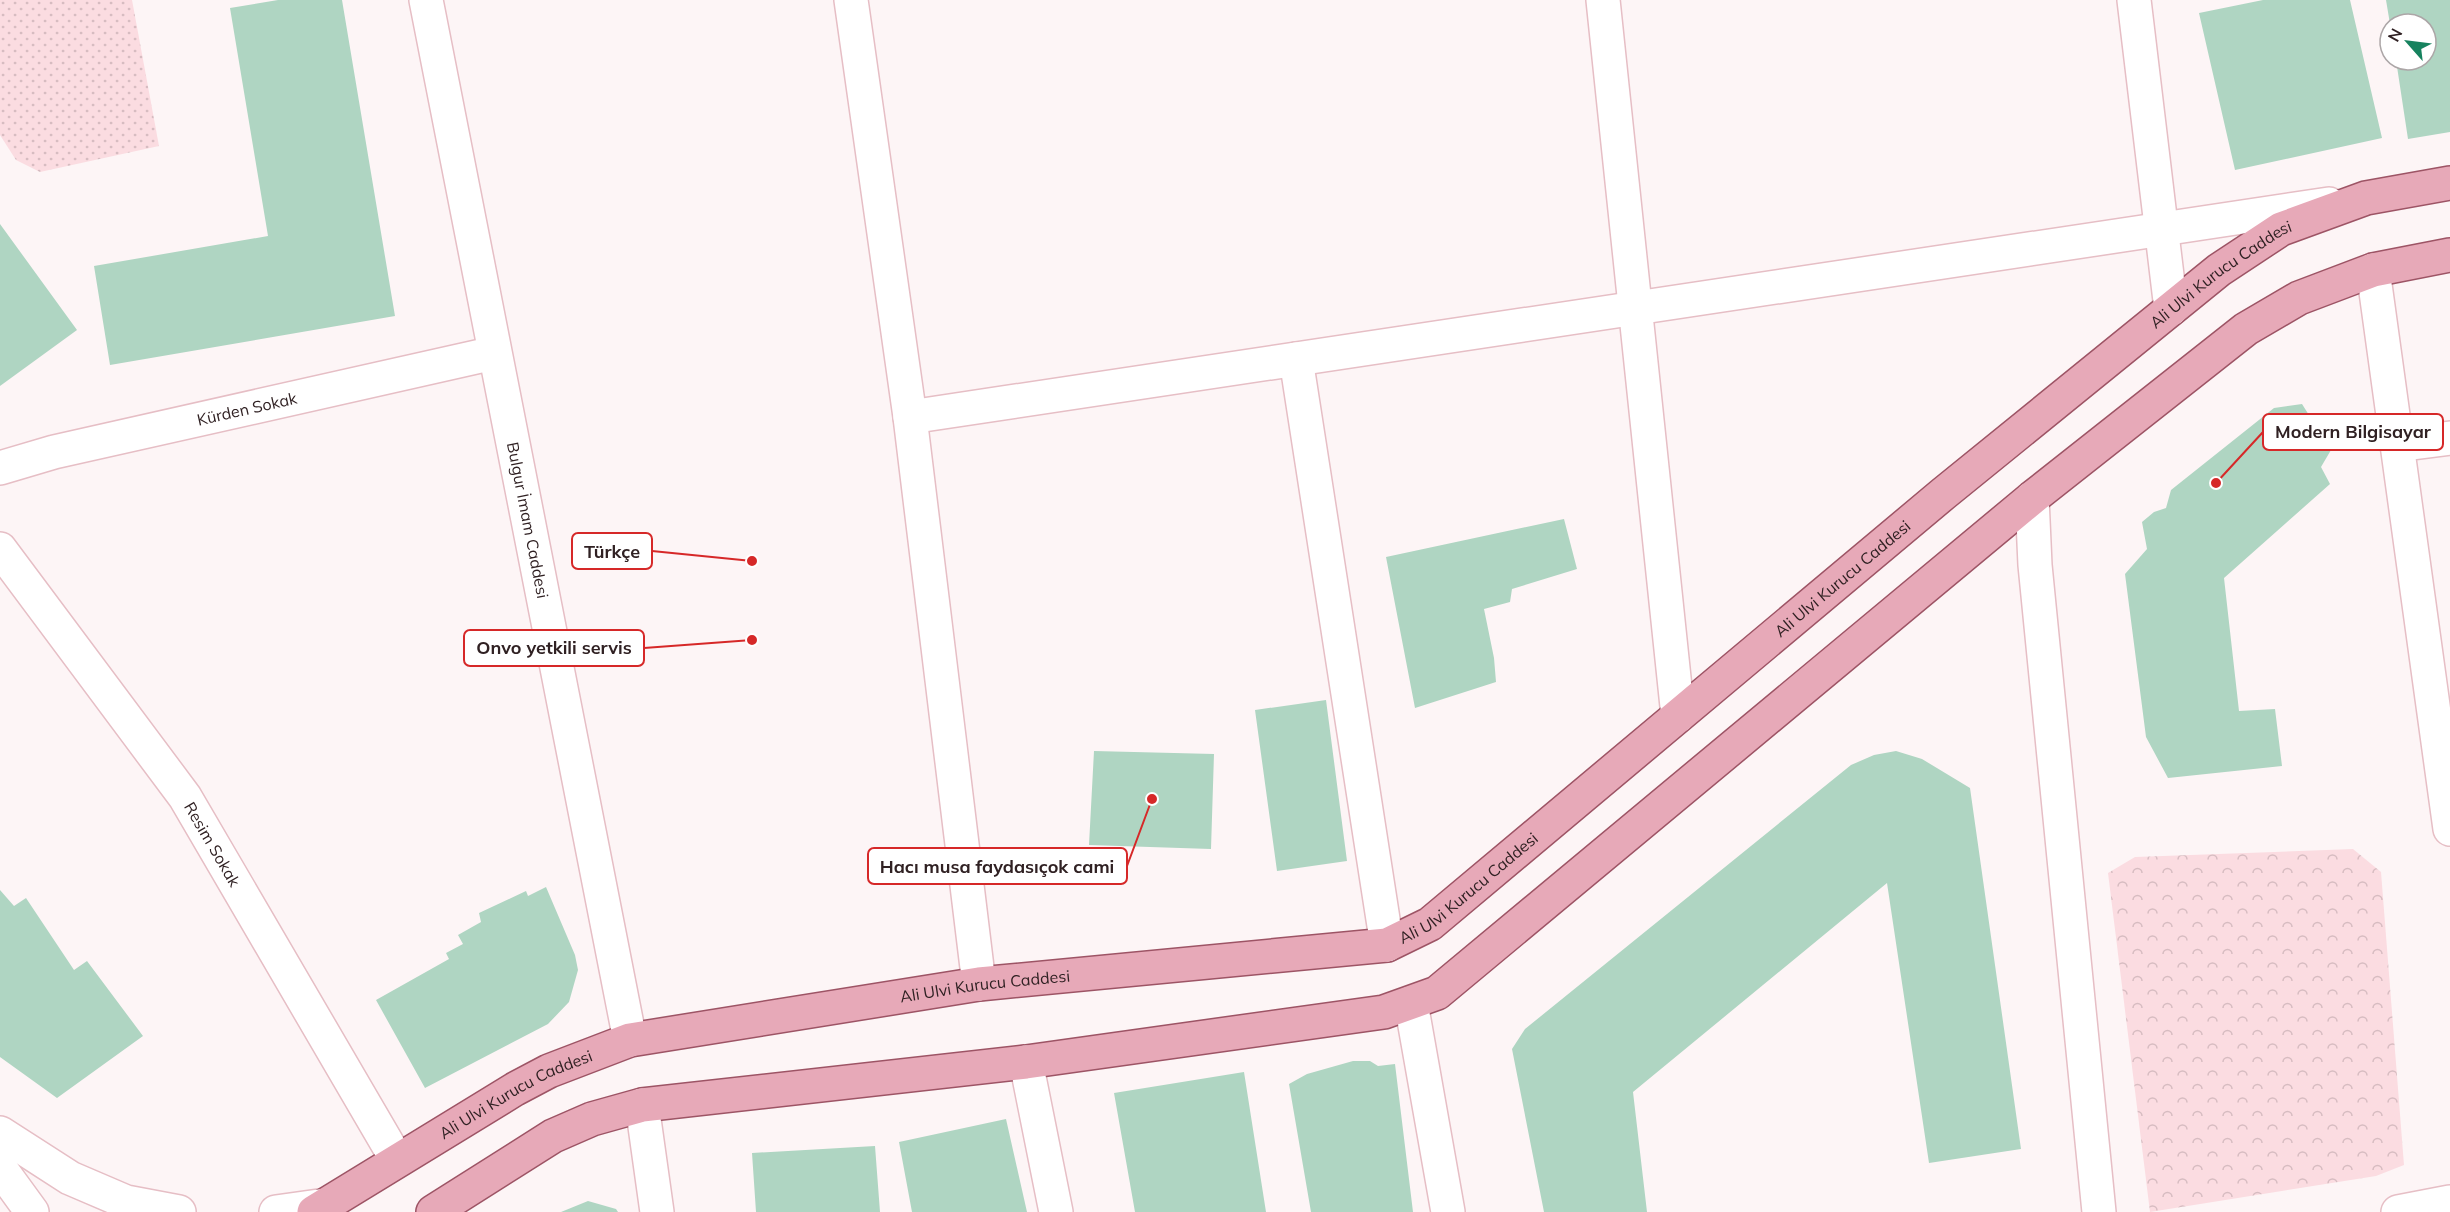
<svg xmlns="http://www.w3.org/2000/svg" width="2450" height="1212" font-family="Mulish,sans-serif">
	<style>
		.grass { fill: url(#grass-dots) }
		.park { fill: url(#park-crowns) }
		.building { fill: #afd5c2 }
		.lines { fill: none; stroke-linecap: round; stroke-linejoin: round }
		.minor-casing { stroke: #e6bec5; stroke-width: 36 }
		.major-casing { stroke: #9d5465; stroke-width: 36 }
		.minor { stroke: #fff; stroke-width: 33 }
		.major { stroke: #e7a9b8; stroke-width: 33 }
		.labels { text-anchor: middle; stroke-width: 4.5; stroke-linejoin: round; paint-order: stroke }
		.street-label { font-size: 16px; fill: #302123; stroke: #fff }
		.leader { fill: none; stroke: #d62828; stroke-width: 2 }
		.callout-dot { fill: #d62828; stroke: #fff; stroke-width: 2 }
		.callout { fill: #fff; stroke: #d62828; stroke-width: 2 }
		.callout-label { font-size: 18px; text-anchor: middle; font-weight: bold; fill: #302123 }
	</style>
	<defs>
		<pattern id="grass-dots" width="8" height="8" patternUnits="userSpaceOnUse" patternTransform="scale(1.5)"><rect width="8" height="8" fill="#fbdce1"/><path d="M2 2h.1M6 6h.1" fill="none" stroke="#d7bcc1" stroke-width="1.8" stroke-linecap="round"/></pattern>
		<pattern id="park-crowns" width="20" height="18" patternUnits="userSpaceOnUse" patternTransform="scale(1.5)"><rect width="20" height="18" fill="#fbdce1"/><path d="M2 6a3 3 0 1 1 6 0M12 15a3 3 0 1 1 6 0" fill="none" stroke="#d7bcc1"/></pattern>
	</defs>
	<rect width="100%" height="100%" fill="#fdf5f6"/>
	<path class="grass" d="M 0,0 L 132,0 L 159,146 L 40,172 L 16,160 L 0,135 Z"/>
	<path class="park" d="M 2353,849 L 2381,872 L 2404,1165 L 2376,1176 L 2150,1212 L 2108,873 L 2135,857 Z"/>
	<path class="building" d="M 278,0 L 342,0 L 395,316 L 110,365 L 94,266 L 268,236 L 230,8 Z
		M 2263,0 L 2350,0 L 2382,138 L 2235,170 L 2199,13 Z
		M 2386,0 L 2450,0 L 2450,132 L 2408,139 L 2396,60 L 2426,60 L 2426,24 L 2390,24 Z
		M 0,224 L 77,330 L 0,386 Z
		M 2302,404 L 2331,450 L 2321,467 L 2330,484 L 2224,578 L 2239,711 L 2275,709 L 2282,766 L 2168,778 L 2146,737 L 2125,574 L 2147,549 L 2142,522 L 2154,512 L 2166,508 L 2171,490 L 2274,408 Z
		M 1564,519 L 1577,569 L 1512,589 L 1510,602 L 1484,609 L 1494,658 L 1496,682 L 1415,708 L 1386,557 Z
		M 1326,700 L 1347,861 L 1277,871 L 1255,710 Z
		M 1094,751 L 1214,754 L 1211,849 L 1089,845 Z
		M 1896,751 L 1922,759 L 1970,788 L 2021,1149 L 1929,1163 L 1887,883 L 1633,1092 L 1647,1212 L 1544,1212 L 1512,1049 L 1525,1029 L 1851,765 L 1874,755 Z
		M 546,887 L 575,955 L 578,970 L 569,1002 L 548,1024 L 425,1088 L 376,1000 L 449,959 L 446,953 L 463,944 L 458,935 L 481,922 L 479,913 L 526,891 L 528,896 Z
		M 0,890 L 14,906 L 26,898 L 74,970 L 87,961 L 143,1036 L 57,1098 L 0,1057 Z
		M 1353,1061 L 1370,1061 L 1378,1066 L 1395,1064 L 1413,1212 L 1311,1212 L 1289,1084 L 1307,1074 Z
		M 1244,1072 L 1266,1212 L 1135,1212 L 1114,1093 Z
		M 1006,1119 L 1027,1212 L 912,1212 L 899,1142 Z
		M 875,1146 L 880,1212 L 756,1212 L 752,1153 Z
		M 588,1201 L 616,1209 L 618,1212 L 561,1212 Z"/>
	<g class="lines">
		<defs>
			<g id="minor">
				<path id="s1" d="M 426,0 L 630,1040"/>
				<path d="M 851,0 L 910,417 L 979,984"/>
				<path d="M 1603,0 L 1678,716"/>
				<path d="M 2134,0 L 2171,309"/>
				<path d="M 2373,270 L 2450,829"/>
				<path d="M 1296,359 L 1387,945"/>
				<path d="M 910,417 L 2329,204"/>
				<path d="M 2397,445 L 2450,438"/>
				<path id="s2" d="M 0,468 L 54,452 L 494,353"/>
				<path d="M 2032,498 L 2035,565 L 2099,1212"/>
				<path id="s3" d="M 0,549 L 185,797 L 397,1160"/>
				<path d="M 1411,1003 L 1448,1212"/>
				<path d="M 1026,1062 L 1056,1212"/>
				<path d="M 642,1105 L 657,1212"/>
				<path d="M 0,1133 L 70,1178 L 126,1202 L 179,1212"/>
				<path d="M 0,1168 L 32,1212"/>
				<path d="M 276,1212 L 326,1205"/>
				<path d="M 2398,1212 L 2450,1202"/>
			</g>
			<g id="major">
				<path id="s4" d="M 314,1212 L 515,1089 L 549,1071 L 630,1040 L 979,984 L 1387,945 L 1430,924 L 1943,494 L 2219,270 L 2281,229 L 2366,198 L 2450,183"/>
				<path d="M 433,1212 L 553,1136 L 592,1119 L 642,1105 L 1026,1062 L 1384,1012 L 1437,993 L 2032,498 L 2246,329 L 2299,298 L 2373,270 L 2450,255"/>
			</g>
		</defs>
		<use href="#minor" class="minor-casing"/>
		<use href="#major" class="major-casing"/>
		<use href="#minor" class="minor"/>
		<use href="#major" class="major"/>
	</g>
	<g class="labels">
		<g class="street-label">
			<text dy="6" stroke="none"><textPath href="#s4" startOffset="2196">Ali Ulvi Kurucu Caddesi</textPath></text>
			<text dy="6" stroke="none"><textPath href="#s2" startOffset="254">Kürden Sokak</textPath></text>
			<text dy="6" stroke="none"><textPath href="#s1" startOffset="530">Bulgur İmam Caddesi</textPath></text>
			<text dy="6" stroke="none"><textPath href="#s4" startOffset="1710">Ali Ulvi Kurucu Caddesi</textPath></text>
			<text dy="6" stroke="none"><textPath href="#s3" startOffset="364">Resim Sokak</textPath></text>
			<text dy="6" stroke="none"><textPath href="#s4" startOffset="1224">Ali Ulvi Kurucu Caddesi</textPath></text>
			<text dy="6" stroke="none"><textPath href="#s4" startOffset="720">Ali Ulvi Kurucu Caddesi</textPath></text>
			<text dy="6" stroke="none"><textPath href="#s4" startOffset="234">Ali Ulvi Kurucu Caddesi</textPath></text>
		</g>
	</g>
	<path class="leader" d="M2216 483L2263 432M752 561L652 551M752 640L644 648M1152 799L1127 866"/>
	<g class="callout-dot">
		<circle cx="2216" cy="483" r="6"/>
		<circle cx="752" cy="561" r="6"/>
		<circle cx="752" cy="640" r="6"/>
		<circle cx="1152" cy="799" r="6"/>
	</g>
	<g class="callout">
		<rect x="2263" y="414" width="180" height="36" rx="6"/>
		<rect x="572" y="533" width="80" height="36" rx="6"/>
		<rect x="464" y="630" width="180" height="36" rx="6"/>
		<rect x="868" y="848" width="259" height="36" rx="6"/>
	</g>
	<g class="callout-label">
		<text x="2353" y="438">Modern Bilgisayar</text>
		<text x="612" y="558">Türkçe</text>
		<text x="554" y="654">Onvo yetkili servis</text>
		<text x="997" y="873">Hacı musa faydasıçok cami</text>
	</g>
	<g transform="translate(2408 42) rotate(298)"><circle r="28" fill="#ffffff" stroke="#aca6a7" stroke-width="1.5"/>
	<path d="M0-4.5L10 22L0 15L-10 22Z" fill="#16825e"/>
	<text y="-9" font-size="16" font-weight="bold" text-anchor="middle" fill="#302123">N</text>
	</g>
</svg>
